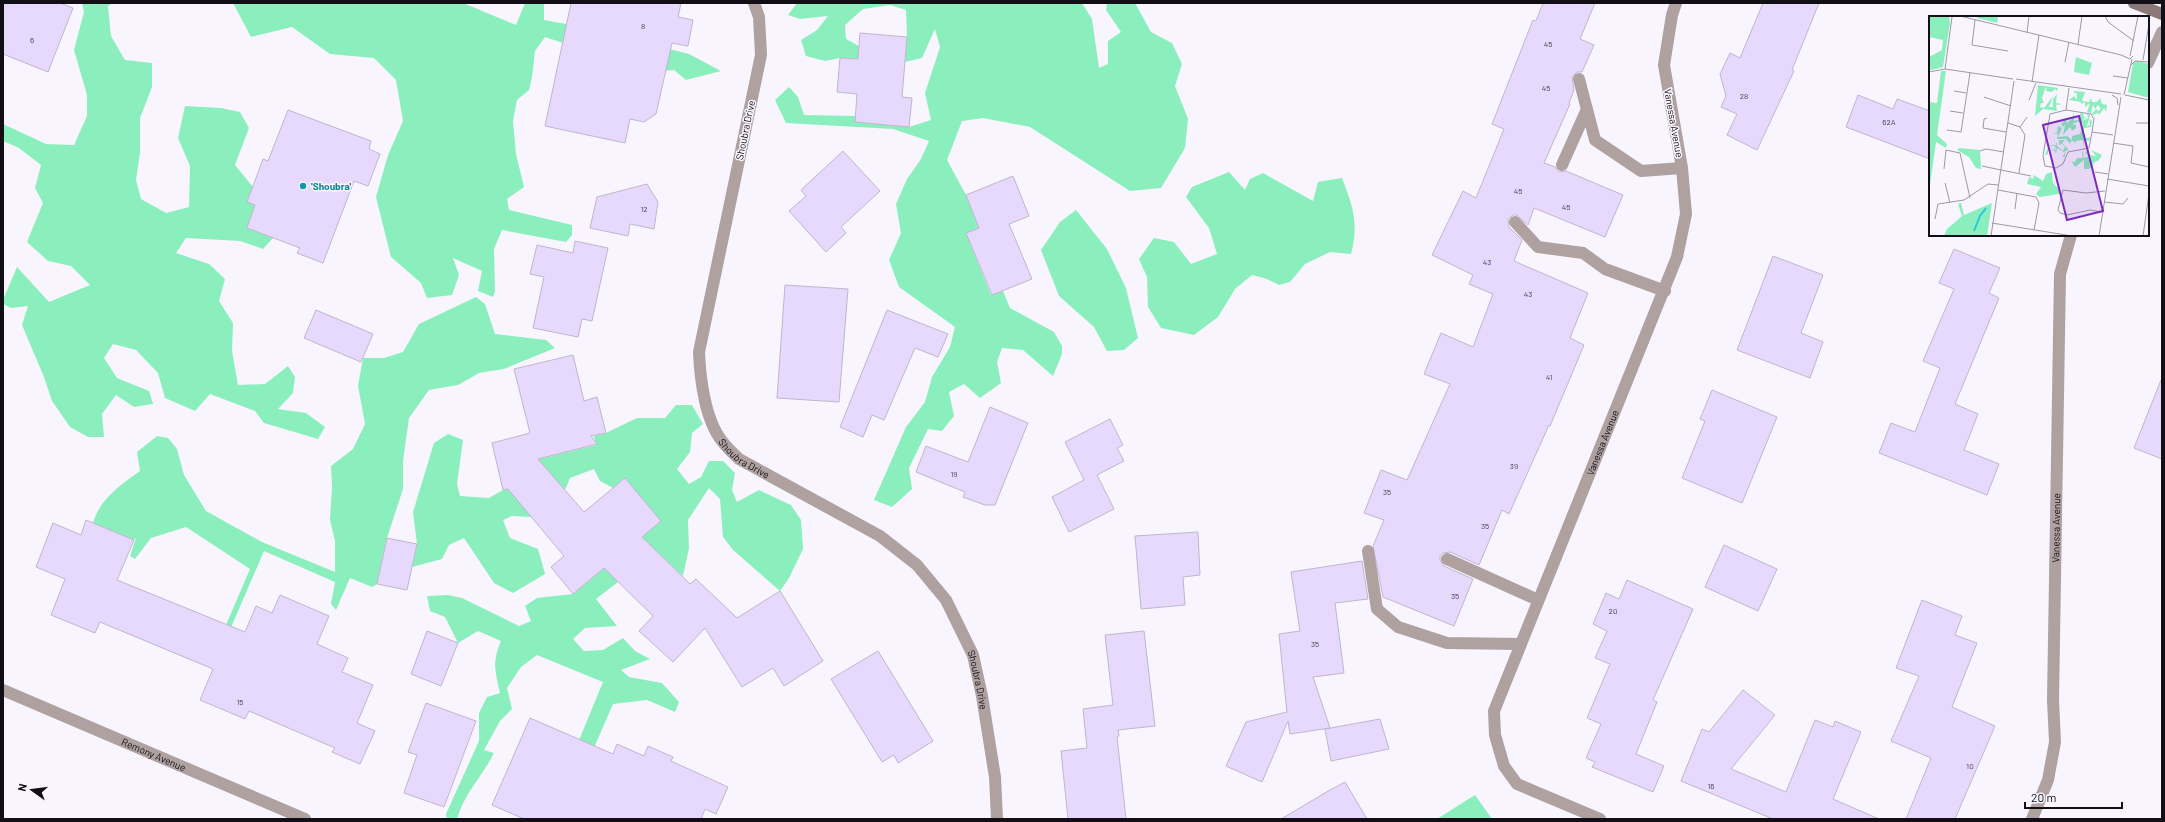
<svg xmlns="http://www.w3.org/2000/svg" width="2165" height="822" font-family="Barlow,sans-serif">
	<style>
		.green { fill: #8befbd }
		.building { fill: #e7d9fd; stroke: #bfb6cd }
		.lines { fill: none; stroke-linecap: round; stroke-linejoin: round }
		.lane { stroke: #aea1a0; stroke-width: 12 }
		.street { stroke: #aea1a0; stroke-width: 12 }
		.secondary { stroke: #8b7877; stroke-width: 12 }
		.culture-dot { fill: #0f9aa8; stroke: #f9f5ff; stroke-width: 1.5 }
		.labels { text-anchor: middle; stroke-width: 3; stroke-linejoin: round; paint-order: stroke }
		.number-label { font-size: 8px; fill: #474150 }
		.street-label { font-size: 10px; fill: #120e16; stroke: #f9f5ff }
		.culture-label { font-size: 10px; font-weight: bold; fill: #0d838f; stroke: #f9f5ff; text-anchor: start }
		.inset-river { fill: none; stroke: #24cadf; stroke-width: 2 }
		.inset-road { fill: none; stroke: #9d99a2; stroke-width: 1 }
		.view { fill: #7b2cbf; fill-opacity: 0.15; stroke: #7b2cbf; stroke-width: 2 }
		.inset-edge { fill: none; stroke: #120e16; stroke-width: 2 }
	</style>
	<rect width="100%" height="100%" fill="#f9f5ff"/>
	<path class="green" d="M 82,3 L 112,3 L 108,6 L 111,36 L 125,60 L 152,63 L 152,87 L 140,118 L 140,153 L 136,180 L 141,199 L 166,213 L 189,207 L 190,166 L 178,138 L 185,106 L 221,108 L 240,112 L 249,128 L 235,165 L 253,187 L 247,202 L 255,205 L 247,228 L 273,238 L 263,249 L 240,241 L 186,238 L 176,253 L 209,264 L 225,279 L 219,301 L 233,323 L 232,351 L 238,385 L 265,384 L 288,366 L 295,377 L 293,393 L 278,409 L 306,413 L 325,427 L 318,439 L 264,423 L 255,411 L 210,394 L 195,411 L 165,398 L 158,373 L 136,350 L 113,344 L 104,358 L 117,378 L 149,391 L 153,404 L 134,407 L 116,395 L 102,414 L 104,437 L 88,437 L 70,427 L 52,401 L 44,377 L 22,325 L 28,306 L 11,308 L 3,304 L 3,300 L 17,267 L 49,302 L 90,285 L 71,266 L 48,261 L 27,242 L 43,203 L 35,188 L 41,165 L 19,148 L 3,141 L 3,124 L 46,144 L 74,145 L 87,116 L 87,95 L 74,50 L 84,12 Z
		M 233,3 L 463,3 L 516,25 L 525,3 L 544,3 L 544,20 L 577,26 L 689,54 L 721,71 L 686,80 L 674,70 C 644,74 576,47 545,37 L 535,51 L 532,77 L 529,90 L 517,100 L 513,121 L 516,154 L 524,187 L 507,199 L 509,210 L 572,225 L 572,235 L 566,242 L 502,230 L 494,249 L 495,291 L 493,297 L 478,291 L 482,271 L 453,258 L 459,275 L 452,295 L 427,298 L 421,283 L 391,257 L 376,197 L 388,155 L 403,121 L 396,80 L 374,58 L 330,54 L 292,27 L 251,37 Z
		M 797,3 L 1082,3 L 1092,19 L 1099,68 L 1108,64 L 1108,41 L 1121,32 L 1106,10 L 1107,3 L 1135,3 L 1151,32 L 1172,43 L 1182,64 L 1175,86 L 1188,119 L 1185,148 L 1161,188 L 1130,191 L 1030,127 L 983,118 L 962,121 L 947,160 L 966,195 L 979,228 L 966,233 L 991,295 L 1003,291 L 1010,308 L 1054,332 L 1062,346 L 1062,354 L 1053,376 L 1023,350 L 1002,348 L 997,362 L 1001,383 L 980,398 L 964,384 L 949,392 L 954,416 L 942,431 L 928,429 L 909,468 L 912,489 L 892,507 L 874,500 L 906,427 L 925,402 L 932,377 L 950,347 L 955,327 L 899,287 L 889,260 L 901,233 L 896,204 L 907,179 L 921,159 L 929,141 L 893,129 L 786,123 L 775,100 L 789,87 L 798,97 L 804,115 L 855,116 L 855,122 L 909,127 L 931,120 L 925,93 L 940,47 L 935,29 L 922,58 L 905,62 L 907,37 L 906,10 L 890,5 L 863,9 L 845,25 L 846,39 L 859,46 L 858,59 L 840,58 L 825,61 L 806,56 L 801,40 L 817,30 L 828,16 L 800,19 L 788,15 Z
		M 1229,172 L 1245,190 L 1250,179 L 1263,173 L 1313,201 L 1318,182 L 1342,178 C 1353,206 1359,224 1351,254 L 1330,252 L 1305,264 L 1290,282 L 1279,285 L 1267,279 L 1252,275 L 1235,289 L 1218,317 L 1194,335 L 1161,328 L 1148,307 L 1147,277 L 1139,259 L 1154,238 L 1174,242 L 1191,264 L 1217,254 L 1209,228 L 1186,197 L 1192,187 Z
		M 1076,210 L 1107,249 L 1126,288 L 1138,338 L 1124,350 L 1107,351 L 1094,327 L 1059,296 L 1041,250 L 1060,222 Z
		M 476,297 L 485,304 L 495,334 L 546,340 L 555,348 L 504,369 L 479,373 L 458,385 L 429,390 L 409,418 L 403,461 L 403,489 L 387,538 L 377,584 L 372,587 L 350,578 L 336,610 L 331,604 L 335,582 L 264,551 L 214,667 L 210,662 L 250,569 L 186,527 L 151,538 L 135,559 L 130,556 L 136,538 L 134,540 L 93,523 C 100,499 120,485 140,471 L 137,452 L 157,436 L 168,438 L 177,449 L 184,475 L 206,511 L 262,542 L 335,572 L 335,541 L 330,520 L 332,487 L 331,466 L 353,449 L 365,424 L 358,386 L 363,358 L 384,358 L 403,352 L 419,324 Z
		M 676,405 L 692,405 L 703,424 L 692,433 L 690,452 L 677,469 L 689,484 L 701,477 L 709,461 L 723,461 L 735,473 L 732,490 L 737,502 L 759,490 L 791,505 L 801,520 L 803,549 L 789,578 L 780,591 L 733,550 L 723,537 L 720,499 L 709,488 L 688,520 L 689,548 L 683,576 L 652,547 L 618,582 L 596,599 L 617,626 L 585,628 L 573,639 L 584,651 L 603,650 L 623,638 L 635,651 L 650,659 L 621,670 L 629,677 L 662,683 L 679,702 L 675,712 L 647,700 L 613,704 L 583,773 L 575,750 L 603,682 L 537,655 L 521,667 L 507,688 L 512,709 L 500,721 L 484,750 L 494,753 C 483,775 464,794 457,819 L 447,819 L 446,814 L 479,741 L 479,713 L 487,697 L 500,693 C 495,671 492,662 501,641 L 478,631 L 458,643 L 445,617 L 430,611 L 427,596 L 448,595 L 462,598 L 519,626 L 531,621 L 525,606 L 537,598 L 573,594 L 660,521 L 625,478 L 613,488 L 600,481 L 594,469 L 570,478 L 565,490 L 532,517 L 512,516 L 503,520 L 510,538 L 538,549 L 545,574 L 513,593 L 494,583 L 464,538 L 449,545 L 442,559 L 412,567 L 417,544 L 413,512 L 434,443 L 448,434 L 463,440 L 457,484 L 460,496 L 489,498 L 503,490 L 532,483 L 527,462 L 596,445 L 594,436 L 606,433 L 637,418 L 665,418 Z
		M 1475,795 L 1492,819 L 1437,819 Z"/>
	<path class="building" d="M 3,3 L 60,3 L 73,8 L 48,72 L 3,54 Z
		M 571,3 L 681,3 L 678,17 L 693,20 L 688,46 L 672,43 L 656,114 L 644,122 L 630,119 L 625,143 L 545,126 Z
		M 1543,3 L 1595,3 L 1580,39 L 1594,45 L 1582,72 L 1577,72 L 1572,77 L 1574,90 L 1569,103 L 1570,104 L 1544,163 L 1555,167 L 1559,172 L 1566,171 L 1623,195 L 1605,237 L 1534,208 L 1528,225 L 1517,215 L 1513,215 L 1508,219 L 1509,227 L 1522,240 L 1514,261 L 1588,293 L 1570,338 L 1584,345 L 1550,426 L 1549,425 L 1509,514 L 1502,510 L 1479,565 L 1450,552 L 1443,553 L 1440,556 L 1440,560 L 1444,566 L 1473,579 L 1454,626 L 1383,597 L 1373,546 L 1384,520 L 1364,513 L 1381,470 L 1407,480 L 1450,384 L 1424,374 L 1441,333 L 1473,347 L 1493,294 L 1469,284 L 1473,275 L 1432,255 L 1463,191 L 1476,198 L 1504,129 L 1492,124 L 1533,20 L 1536,21 Z
		M 1763,3 L 1819,3 L 1792,70 L 1794,71 L 1757,150 L 1727,135 L 1737,114 L 1721,107 L 1726,96 L 1720,74 L 1730,53 L 1740,58 Z
		M 860,33 L 907,37 L 902,97 L 912,98 L 909,127 L 855,122 L 857,94 L 837,92 L 840,58 L 858,59 Z
		M 1858,95 L 1893,109 L 1897,99 L 1930,111 L 1930,159 L 1846,127 Z
		M 288,110 L 371,141 L 369,149 L 380,154 L 368,186 L 354,181 L 323,263 L 297,253 L 300,248 L 247,228 L 255,205 L 247,202 L 263,159 L 268,161 Z
		M 843,151 L 880,191 L 841,227 L 846,233 L 826,252 L 789,211 L 806,196 L 801,190 Z
		M 1013,176 L 1029,216 L 1009,224 L 1032,279 L 992,295 L 966,233 L 979,228 L 966,195 Z
		M 647,184 L 658,202 L 654,229 L 630,224 L 628,236 L 590,228 L 597,197 Z
		M 575,241 L 608,248 L 592,321 L 582,319 L 578,337 L 533,328 L 544,277 L 530,274 L 537,245 L 573,253 Z
		M 1954,249 L 2000,268 L 1989,293 L 1999,298 L 1955,404 L 1978,414 L 1964,450 L 1999,464 L 1987,495 L 1879,453 L 1891,423 L 1915,432 L 1940,368 L 1923,361 L 1954,289 L 1939,283 Z
		M 1773,256 L 1823,275 L 1801,333 L 1823,342 L 1810,378 L 1737,350 Z
		M 785,285 L 848,289 L 839,402 L 777,398 Z
		M 316,310 L 373,334 L 361,362 L 304,338 Z
		M 887,310 L 948,334 L 938,357 L 915,348 L 884,420 L 872,415 L 863,437 L 840,427 Z
		M 573,355 L 584,401 L 597,397 L 606,433 L 591,436 L 597,444 L 538,459 L 584,512 L 625,478 L 661,521 L 642,537 L 690,584 L 696,579 L 737,618 L 780,591 L 823,661 L 784,686 L 773,668 L 742,687 L 705,628 L 673,662 L 639,631 L 653,616 L 604,568 L 573,594 L 551,567 L 564,556 L 508,489 L 503,490 L 492,443 L 530,433 L 514,369 Z
		M 2161,380 L 2162,381 L 2162,459 L 2134,448 Z
		M 1712,390 L 1777,417 L 1742,503 L 1682,478 L 1705,421 L 1700,419 Z
		M 990,407 L 1028,423 L 995,505 L 985,505 L 963,497 L 965,492 L 916,472 L 926,446 L 968,462 Z
		M 1110,419 L 1123,445 L 1117,448 L 1124,461 L 1097,475 L 1114,509 L 1069,532 L 1052,497 L 1084,480 L 1065,442 Z
		M 86,520 L 134,540 L 117,580 L 245,632 L 256,606 L 272,613 L 280,595 L 329,616 L 317,644 L 348,658 L 342,672 L 373,685 L 357,723 L 375,731 L 360,764 L 332,752 L 335,748 L 249,711 L 245,719 L 200,700 L 213,669 L 100,622 L 95,633 L 51,615 L 65,579 L 36,567 L 53,523 L 81,535 Z
		M 1198,532 L 1200,575 L 1183,577 L 1185,605 L 1141,609 L 1135,536 Z
		M 387,538 L 417,544 L 407,590 L 377,584 Z
		M 1724,545 L 1777,569 L 1758,611 L 1705,587 Z
		M 1362,561 L 1368,599 L 1335,603 L 1344,673 L 1313,677 L 1330,728 L 1290,734 L 1288,721 L 1262,782 L 1226,766 L 1246,722 L 1287,712 L 1279,634 L 1300,631 L 1291,572 Z
		M 1627,580 L 1693,609 L 1653,700 L 1657,702 L 1636,754 L 1664,766 L 1653,792 L 1592,767 L 1595,762 L 1586,758 L 1601,724 L 1587,718 L 1610,664 L 1595,658 L 1607,631 L 1593,624 L 1606,593 L 1619,599 Z
		M 1922,600 L 1962,616 L 1955,635 L 1977,643 L 1952,707 L 1995,726 L 1955,819 L 1906,819 L 1931,758 L 1891,741 L 1919,676 L 1896,668 Z
		M 427,631 L 458,643 L 441,686 L 411,674 Z
		M 1144,631 L 1155,726 L 1118,730 L 1119,736 L 1117,737 L 1126,819 L 1068,819 L 1061,751 L 1087,748 L 1083,709 L 1113,705 L 1105,635 Z
		M 878,651 L 933,741 L 898,763 L 894,755 L 882,762 L 831,679 Z
		M 1743,690 L 1775,715 L 1731,769 L 1786,792 L 1815,720 L 1833,727 L 1835,721 L 1861,732 L 1833,799 L 1879,819 L 1773,819 L 1681,781 L 1702,729 L 1709,732 Z
		M 426,703 L 476,721 L 444,807 L 404,793 L 417,755 L 408,752 Z
		M 530,718 L 613,754 L 617,744 L 644,756 L 648,746 L 673,757 L 671,761 L 728,787 L 716,814 L 705,809 L 701,819 L 524,819 L 492,805 Z
		M 1380,719 L 1389,749 L 1331,761 L 1325,729 Z
		M 1345,782 L 1367,819 L 1281,819 L 1330,790 Z"/>
	<g class="lines">
		<path class="lane" d="M 1579,79 L 1595,140 L 1641,171 L 1682,168
			M 1562,165 L 1587,109
			M 1515,222 L 1538,247 L 1583,253 L 1605,269 L 1665,291
			M 1368,551 L 1377,609 L 1398,627 L 1447,643 L 1521,644
			M 1447,559 L 1538,600"/>
		<g class="street">
			<path id="s1" d="M 754,3 L 759,17 L 761,55 L 699,352 C 700,378 705,420 722,441 C 727,448 733,453 739,459 L 880,536 L 917,565 L 946,600 L 973,655 L 982,696 L 995,777 L 997,819"/>
			<path d="M 2148,63 L 2162,32"/>
			<path id="s2" d="M 3,690 L 305,819"/>
			<path id="s3" d="M 1600,819 L 1517,784 L 1504,766 L 1495,735 L 1494,711 L 1677,257 L 1686,214 L 1682,168 L 1664,65 L 1672,15 L 1676,3"/>
			<path id="s4" d="M 2032,819 L 2048,780 L 2055,742 L 2053,700 L 2060,274 L 2071,235"/>
		</g>
		<path class="secondary" d="M 2134,3 L 2162,14"/>
	</g>
	<circle class="culture-dot" cx="303" cy="186" r="4"/>
	<g class="labels">
		<g class="number-label">
			<text x="643" y="29">8</text>
			<text x="32" y="43">6</text>
			<text x="1548" y="47">45</text>
			<text x="1546" y="91">45</text>
			<text x="1744" y="99">28</text>
			<text x="1889" y="125">62A</text>
			<text x="1518" y="194">45</text>
			<text x="1566" y="210">45</text>
			<text x="644" y="212">12</text>
			<text x="1487" y="265">43</text>
			<text x="1528" y="297">43</text>
			<text x="1549" y="380">41</text>
			<text x="1514" y="469">39</text>
			<text x="954" y="477">19</text>
			<text x="1387" y="495">35</text>
			<text x="1485" y="529">35</text>
			<text x="1455" y="599">35</text>
			<text x="1613" y="614">20</text>
			<text x="1315" y="647">35</text>
			<text x="240" y="705">15</text>
			<text x="1970" y="769">10</text>
			<text x="1711" y="789">16</text>
		</g>
		<g class="street-label">
			<text transform="translate(1674 123) rotate(80)" y="4">Vanessa Avenue</text>
			<text transform="translate(745 130) rotate(-78)" y="4">Shoubra Drive</text>
			<text dy="4" stroke="none"><textPath href="#s3" startOffset="458">Vanessa Avenue</textPath></text>
			<text dy="4" stroke="none"><textPath href="#s1" startOffset="478">Shoubra Drive</textPath></text>
			<text dy="4" stroke="none"><textPath href="#s4" startOffset="295">Vanessa Avenue</textPath></text>
			<text dy="4" stroke="none"><textPath href="#s1" startOffset="814">Shoubra Drive</textPath></text>
			<text dy="4" stroke="none"><textPath href="#s2" startOffset="164">Remony Avenue</textPath></text>
		</g>
		<g class="culture-label">
			<text x="311" y="190">'Shoubra'</text>
		</g>
	</g>
	<g transform="translate(1929 16)">
		<rect width="220" height="220" fill="#f9f5ff"/>
		<path d="M 0,0 L 20,0 L 21,7 L 14,51 L 3,54 L 0,53 L 0,41 L 13,34 L 14,24 L 0,21 ZM 48,0 L 69,0 L 68,7 L 48,2 ZM 147,41 L 163,47 L 160,59 L 145,56 ZM 208,45 L 220,48 L 220,82 L 199,76 L 204,47 ZM 12,55 L 17,55 L 8,119 L 18,128 L 17,132 L 7,126 L 0,176 L 0,86 L 8,87 ZM 109,69 L 129,72 L 127,76 L 127,73 L 122,76 L 117,75 L 118,71 L 116,73 L 113,82 L 115,87 L 112,87 L 111,91 L 115,92 L 124,80 L 120,91 L 124,91 L 124,83 L 128,78 L 127,87 L 133,88 L 127,89 L 128,95 L 114,93 L 106,100 ZM 145,75 L 156,76 L 153,85 L 160,86 L 162,82 L 163,86 L 168,86 L 171,82 L 173,88 L 178,89 L 177,96 L 175,92 L 170,99 L 169,97 L 164,99 L 163,98 L 167,93 L 169,95 L 172,93 L 169,89 L 166,93 L 164,89 L 162,97 L 158,96 L 161,87 L 156,91 L 156,86 L 152,88 L 152,86 L 140,84 L 145,80 L 148,84 L 148,77 L 145,77 ZM 145,96 L 145,105 L 151,103 L 151,97 L 155,98 L 154,101 L 157,101 L 153,105 L 159,102 L 158,98 L 161,99 L 158,110 L 161,109 L 160,103 L 163,105 L 162,111 L 155,112 L 155,123 L 161,121 L 160,125 L 155,124 L 155,133 L 154,124 L 147,125 L 146,128 L 145,125 L 142,125 L 141,128 L 137,123 L 128,123 L 129,118 L 123,117 L 128,117 L 129,110 L 133,112 L 129,121 L 138,120 L 143,124 L 143,120 L 151,118 L 154,108 L 151,105 L 143,108 L 147,109 L 147,112 L 143,115 L 141,111 L 134,119 L 136,109 L 134,111 L 132,108 L 137,103 L 138,107 L 143,103 ZM 130,124 L 136,124 L 133,127 L 140,134 L 136,135 L 136,141 L 133,141 L 136,137 L 128,132 L 127,138 L 126,135 L 119,133 L 119,138 L 116,139 L 118,133 L 127,134 L 126,130 L 118,129 L 127,129 L 128,125 L 128,130 L 134,135 L 136,131 L 133,128 L 130,129 ZM 30,132 L 51,134 L 52,153 L 47,152 L 40,141 L 28,134 ZM 162,134 L 173,139 L 170,144 L 160,149 L 166,147 L 160,153 L 155,153 L 155,144 L 146,151 L 143,146 L 137,145 L 146,146 L 148,142 L 154,142 L 153,136 L 154,135 L 155,142 L 160,140 L 156,137 L 158,135 L 161,139 L 167,140 ZM 123,156 L 124,167 L 131,174 L 130,178 L 111,181 L 107,178 L 112,171 L 98,168 L 100,161 L 104,163 L 105,159 L 114,165 L 117,158 ZM 32,187 L 35,199 L 63,187 L 58,220 L 15,220 L 18,213 L 33,200 L 29,188 Z" fill="#8befbd"/>
		<path class="inset-river" d="M 45,215 L 51,200 L 57,192"/>
		<path class="inset-road" d="M 31,0 L 192,39 L 201,43 L 204,40M 176,0 L 179,6 L 205,25M 46,4 L 43,29 L 79,35M 98,17 L 100,0M 149,28 L 153,0M 201,40 L 209,0M 214,44 L 220,8M 136,46 L 140,26M 202,49 L 206,45 L 220,46M 16,53 L 23,1M 0,56 L 16,53 L 84,63M 184,60 L 199,62M 87,63 L 192,78M 103,66 L 110,19M 140,72 L 137,94 L 121,98 L 114,140 L 116,150 L 127,152 L 134,148 L 139,136 L 160,132 L 163,116 L 184,119M 25,75 L 37,77M 183,79 L 188,82 L 189,89M 195,79 L 203,43M 196,79 L 220,84M 55,81 L 82,90M 100,84 L 107,67M 137,94 L 162,98 L 165,103 L 163,116M 21,95 L 34,97M 58,102 L 55,103 L 54,112 L 77,116M 79,107 L 91,111 L 96,119 L 90,157M 207,107 L 220,107M 91,111 L 98,101M 18,114 L 32,116 L 41,57M 184,127 L 204,130 L 202,147 L 220,151M 51,135 L 57,133 L 75,136M 53,150 L 72,154M 15,153 L 17,134 L 31,137 L 41,182M 72,154 L 102,160M 166,156 L 179,158M 178,163 L 220,170M 16,167 L 21,187M 69,174 L 107,181 L 110,187 L 105,214M 175,186 L 194,188 L 199,182M 9,188 L 35,184 L 59,168 L 69,169M 86,193 L 88,177M 173,196 L 161,194 L 138,199 L 131,197 L 129,194 L 134,174 L 157,177 L 176,175M 6,203 L 9,188M 63,207 L 143,220M 62,220 L 85,65M 170,220 L 192,81M 214,220 L 220,178"/>
		<path class="view" d="M 150,100 L 174,195 L 138,204 L 114,109 Z"/>
		<rect width="220" height="220" class="inset-edge"/>
	</g>
	<rect width="2165" height="822" fill="none" stroke="#120e16" stroke-width="8"/>
	<g transform="translate(32 790) rotate(284)" stroke="#f9f5ff" stroke-width="3" paint-order="stroke">
	<path d="M0-3L7 15L0 10L-7 15Z" fill="#120e16"/>
	<text y="-6" font-size="11" font-weight="bold" text-anchor="middle" fill="#120e16">N</text>
	</g>
	<path d="M2025 802v6h97v-6" fill="none" stroke="#120e16" stroke-width="2"/>
	<text x="2031" y="802" font-size="12" fill="#120e16" stroke="#f9f5ff" stroke-width="3" paint-order="stroke">20 m</text>
</svg>
